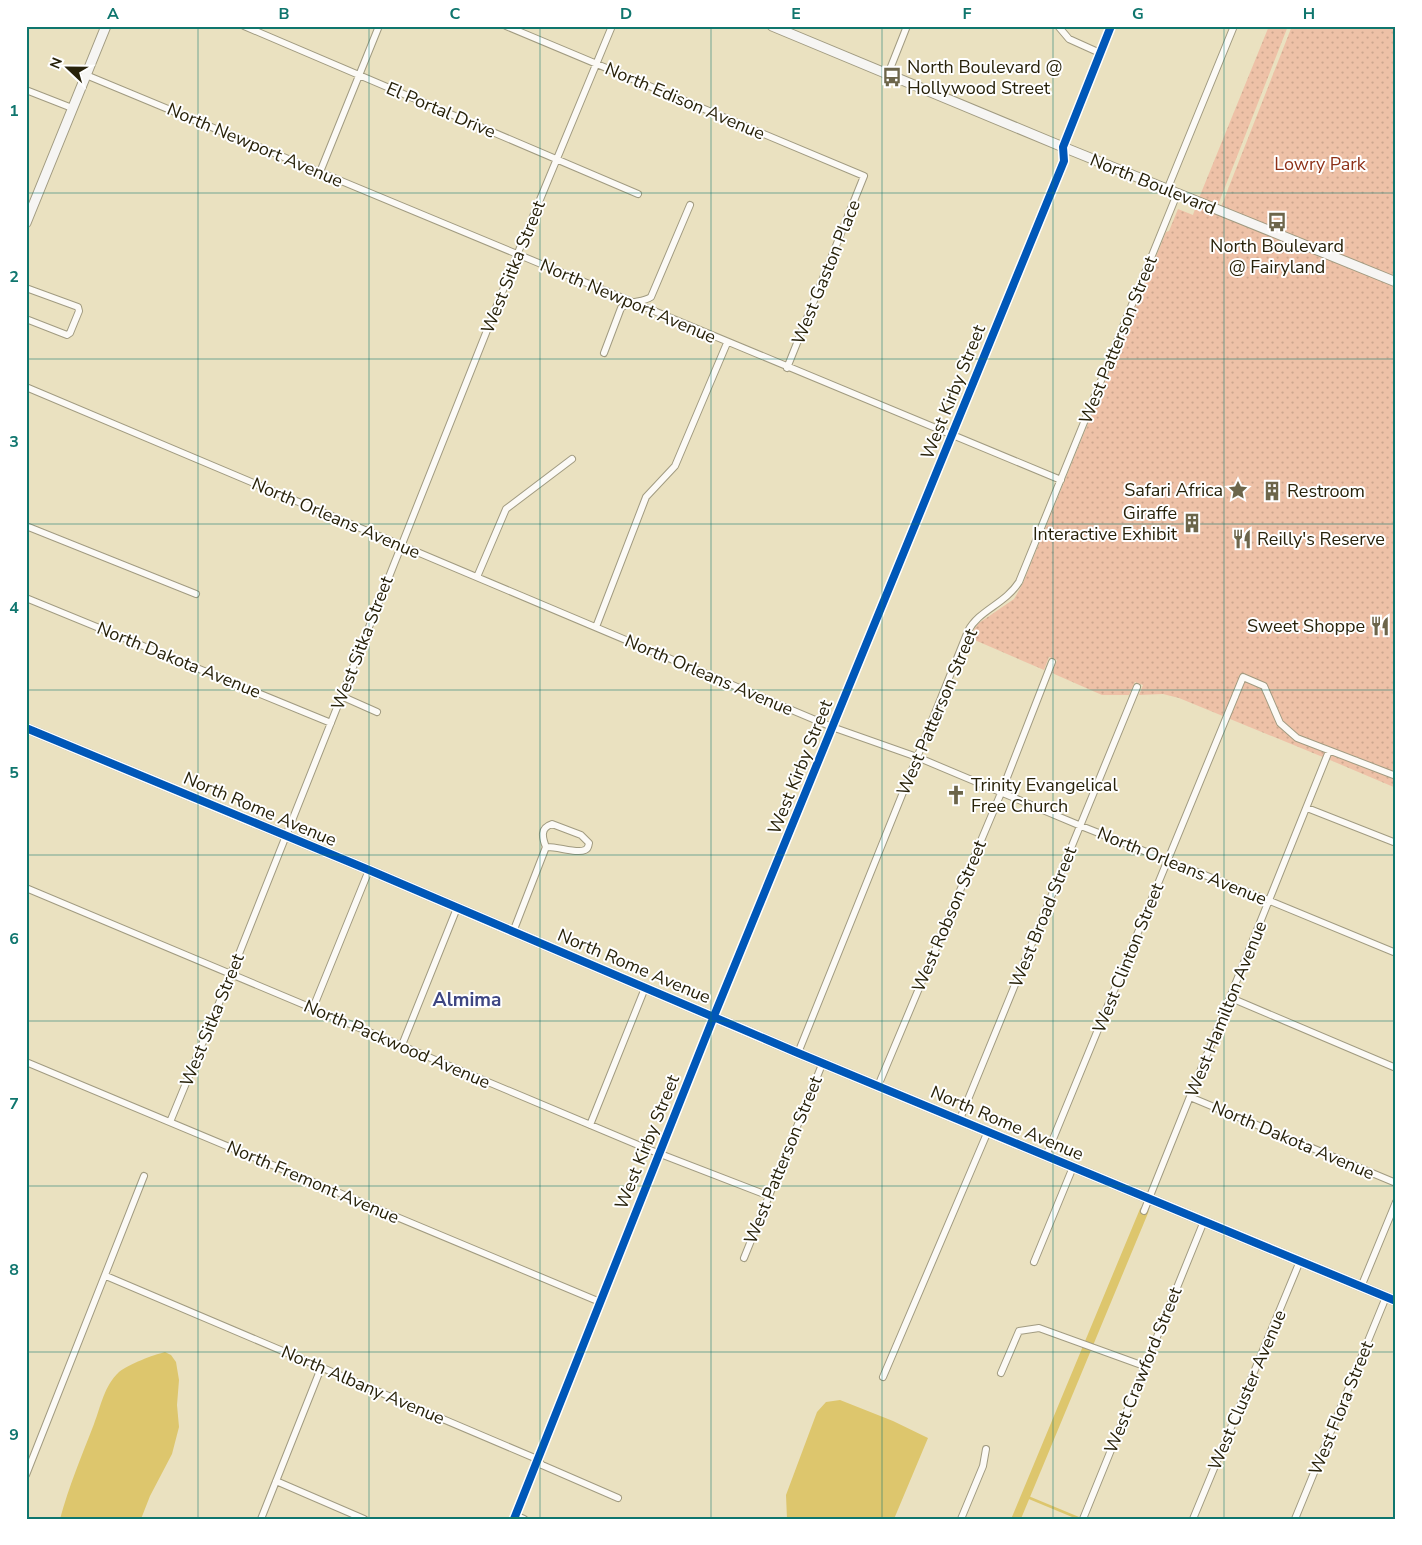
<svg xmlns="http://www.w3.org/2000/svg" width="1422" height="1545" font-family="'Nunito Sans',sans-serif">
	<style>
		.grass { fill: url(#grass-dots) }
		.water { fill: #ddc66d }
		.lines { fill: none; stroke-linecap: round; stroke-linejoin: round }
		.stream { stroke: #ddc66d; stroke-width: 2.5 }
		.canal { stroke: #ddc66d; stroke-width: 9 }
		.street-casing { stroke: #a19b81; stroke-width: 8 }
		.secondary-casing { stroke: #a19b81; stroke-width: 11 }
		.street { stroke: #fcfaf6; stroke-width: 6 }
		.secondary { stroke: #f6f5f3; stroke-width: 9 }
		.cycleway-casing { stroke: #fff; stroke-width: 11 }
		.cycleway { stroke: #0057b8; stroke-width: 8 }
		.grid { fill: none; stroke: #0f766e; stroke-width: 1; stroke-opacity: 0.55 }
		.labels { text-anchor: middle; stroke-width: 4; stroke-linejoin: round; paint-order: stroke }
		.poi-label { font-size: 18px; fill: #28220a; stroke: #fff; text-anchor: start }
		.street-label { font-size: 18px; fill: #28220a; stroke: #fff }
		.park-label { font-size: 18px; fill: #8d3118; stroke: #fff }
		.neighbourhood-label { font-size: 19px; font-weight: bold; fill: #3e4682; stroke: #fff }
		.neatline { fill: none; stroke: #0f766e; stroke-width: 2 }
		.grid-label { font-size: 16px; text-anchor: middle; font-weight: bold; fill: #0f766e }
	</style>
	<defs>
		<pattern id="grass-dots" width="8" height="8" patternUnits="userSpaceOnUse" patternTransform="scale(1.25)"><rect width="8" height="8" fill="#eec1a7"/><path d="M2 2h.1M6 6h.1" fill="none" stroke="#cca68e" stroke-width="1.8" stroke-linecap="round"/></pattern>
	</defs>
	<rect width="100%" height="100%" fill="#eae1c0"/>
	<path class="grass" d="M 1269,26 L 1288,26 L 1218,205 L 1199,198 Z
		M 1292,26 L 1396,26 L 1396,278 L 1221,207 Z
		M 1196,206 L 1396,286 L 1396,788 L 1330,760 L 1179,698 L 1163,694 L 1139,695 L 1143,685 L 1135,682 L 1129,695 L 1102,695 L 1052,673 L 1057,660 L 1049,657 L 1044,670 L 970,638 L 975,628 L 979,623 L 1014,599 L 1023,583 L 1166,232 L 1169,231 L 1178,209 L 1193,215 Z"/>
	<path class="water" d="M 165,1352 L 171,1355 L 176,1362 L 179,1380 L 177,1405 L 179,1427 L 172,1454 L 150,1496 L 141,1519 L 60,1519 C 69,1486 82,1455 94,1424 C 101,1406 104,1386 119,1372 C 129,1364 153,1355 165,1352 Z
		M 840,1400 L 893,1421 L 928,1438 L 894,1519 L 809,1519 L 803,1517 L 787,1519 L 786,1495 L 817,1412 L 826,1402 Z"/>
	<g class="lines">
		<path class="stream" d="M 1025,1496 L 1078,1518"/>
		<path class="canal" d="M 1016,1519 L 1144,1211"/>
		<defs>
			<path id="street" d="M 244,26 L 638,194
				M 506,26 L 864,176 L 787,368
				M 1058,26 L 1069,39 L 1100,53
				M 888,74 L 907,26
				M 86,75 L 1061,480
				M 26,90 L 72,108
				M 320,172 L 379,26
				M 1167,190 L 1234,26
				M 26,288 L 78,307 L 79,311 L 70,333 L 67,335 L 26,319
				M 604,353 L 621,308 C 630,300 642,303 651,297 L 690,205
				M 26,387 L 832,727 L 917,757 L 1081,826 L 1270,901 L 1396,953
				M 26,526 L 196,594
				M 477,577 L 506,509 L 572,459
				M 26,598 L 331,723
				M 596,627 L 646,497 L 675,466 L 727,343
				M 341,696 L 377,712
				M 1307,808 L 1396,843
				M 552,824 L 581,835 L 589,843 C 588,846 589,848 585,850 C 577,854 556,846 546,847 C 542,837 540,828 552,824 Z
				M 26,888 L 650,1150 L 769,1196
				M 513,932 L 546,847
				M 1231,998 L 1396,1068
				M 313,1008 L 369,870
				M 402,1045 L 457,908
				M 798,1053 L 968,631 C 979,610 1005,604 1019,582 L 1177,194
				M 26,1062 L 600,1302
				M 878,1086 L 1001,793 L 1052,662
				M 1190,1097 L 1396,1183
				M 960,1119 L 1137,687
				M 170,1122 L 231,974 L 517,255 L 612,26
				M 590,1125 L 645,988
				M 1046,1156 L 1243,677 L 1264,686 L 1280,723 L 1297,738 L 1396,776
				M 1144,1211 L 1329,751
				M 744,1258 L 823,1062
				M 1034,1262 L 1073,1167
				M 106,1276 L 537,1459 L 542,1465 L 618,1498
				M 1361,1287 L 1396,1202
				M 1001,1373 L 1019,1331 L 1039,1328 L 1144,1366
				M 883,1377 L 988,1131
				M 26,1475 L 144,1176
				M 276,1481 L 364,1519
				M 515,1515 L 524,1519
				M 261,1519 L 321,1368
				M 514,1519 L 716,1011 L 1064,161 L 1063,147 L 1111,26
				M 961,1519 L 983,1466 L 986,1449
				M 1083,1519 L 1204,1221
				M 1193,1519 L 1300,1261
				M 1295,1519 L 1386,1297"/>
			<path id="secondary" d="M 772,26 L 1063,147 L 1396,282
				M 26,223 L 106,26
				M 26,728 L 369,870 L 798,1053 L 1396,1301"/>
		</defs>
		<use href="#street" class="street-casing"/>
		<use href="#secondary" class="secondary-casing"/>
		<use href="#street" class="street"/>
		<use href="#secondary" class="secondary"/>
		<defs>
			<path id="cycleway" d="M 26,728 L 369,870 L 798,1053 L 1396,1301
				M 514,1519 L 716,1011 L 1064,161 L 1063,147 L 1111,26"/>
		</defs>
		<use href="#cycleway" class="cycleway-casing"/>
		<use href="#cycleway" class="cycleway"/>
	</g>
	<path class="grid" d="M 198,26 L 198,1519M 369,26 L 369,1519M 540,26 L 540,1519M 711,26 L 711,1519M 882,26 L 882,1519M 1053,26 L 1053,1519M 1224,26 L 1224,1519M 26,193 L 1396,193M 26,359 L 1396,359M 26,524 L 1396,524M 26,690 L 1396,690M 26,855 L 1396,855M 26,1021 L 1396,1021M 26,1186 L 1396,1186M 26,1352 L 1396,1352"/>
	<defs>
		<symbol id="bus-bare" viewBox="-9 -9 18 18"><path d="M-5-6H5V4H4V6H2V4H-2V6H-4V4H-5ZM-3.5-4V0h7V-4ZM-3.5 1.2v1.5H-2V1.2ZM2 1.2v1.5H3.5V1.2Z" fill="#6c654a" stroke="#fff" stroke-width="2.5" paint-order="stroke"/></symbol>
		<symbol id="sight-bare" viewBox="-9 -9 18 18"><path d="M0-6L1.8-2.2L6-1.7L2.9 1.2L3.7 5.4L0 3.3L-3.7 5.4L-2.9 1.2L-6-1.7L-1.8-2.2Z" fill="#6c654a" stroke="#fff" stroke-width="2.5" paint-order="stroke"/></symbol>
		<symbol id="building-bare" viewBox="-9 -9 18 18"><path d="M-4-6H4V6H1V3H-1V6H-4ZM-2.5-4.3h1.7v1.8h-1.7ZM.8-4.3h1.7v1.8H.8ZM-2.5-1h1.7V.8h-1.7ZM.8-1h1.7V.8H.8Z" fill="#6c654a" stroke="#fff" stroke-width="2.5" paint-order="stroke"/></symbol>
		<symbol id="restaurant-bare" viewBox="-9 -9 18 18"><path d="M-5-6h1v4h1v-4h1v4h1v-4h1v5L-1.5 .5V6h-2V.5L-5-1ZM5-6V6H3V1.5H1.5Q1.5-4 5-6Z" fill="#6c654a" stroke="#fff" stroke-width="2.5" paint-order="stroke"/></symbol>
		<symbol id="church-bare" viewBox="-9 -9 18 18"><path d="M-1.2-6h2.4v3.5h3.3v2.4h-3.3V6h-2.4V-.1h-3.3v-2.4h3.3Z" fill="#6c654a" stroke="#fff" stroke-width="2.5" paint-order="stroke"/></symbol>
	</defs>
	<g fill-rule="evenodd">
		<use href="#bus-bare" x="878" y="63" width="28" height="28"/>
		<use href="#bus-bare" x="1263" y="208" width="28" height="28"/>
		<use href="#sight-bare" x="1224" y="476" width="28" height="28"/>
		<use href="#building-bare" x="1258" y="477" width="28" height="28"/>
		<use href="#building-bare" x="1178" y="509" width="28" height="28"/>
		<use href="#restaurant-bare" x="1228" y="525" width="28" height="28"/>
		<use href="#restaurant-bare" x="1366" y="612" width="28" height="28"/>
		<use href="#church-bare" x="942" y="781" width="28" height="28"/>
	</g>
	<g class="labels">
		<g class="poi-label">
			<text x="907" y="73">North Boulevard @<tspan x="907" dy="21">Hollywood Street</tspan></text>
			<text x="1277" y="252" text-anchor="middle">North Boulevard<tspan x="1277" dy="21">@ Fairyland</tspan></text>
			<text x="1223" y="496" text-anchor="end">Safari Africa</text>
			<text x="1287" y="497">Restroom</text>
			<text x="1177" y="519" text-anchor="end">Giraffe<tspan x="1177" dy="21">Interactive Exhibit</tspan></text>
			<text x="1257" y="545">Reilly's Reserve</text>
			<text x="1365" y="632" text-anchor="end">Sweet Shoppe</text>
			<text x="971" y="791">Trinity Evangelical<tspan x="971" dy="21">Free Church</tspan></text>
		</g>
		<g class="street-label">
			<text transform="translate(685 101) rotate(23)" y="6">North Edison Avenue</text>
			<text transform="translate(441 110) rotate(23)" y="6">El Portal Drive</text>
			<text transform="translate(255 145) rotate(23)" y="6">North Newport Avenue</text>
			<text transform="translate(1153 184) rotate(22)" y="6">North Boulevard</text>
			<text transform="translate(513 267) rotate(-68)" y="6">West Sitka Street</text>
			<text transform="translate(826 272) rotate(-68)" y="6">West Gaston Place</text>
			<text transform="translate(628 301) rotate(23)" y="6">North Newport Avenue</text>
			<text transform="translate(1118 340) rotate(-68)" y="6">West Patterson Street</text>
			<text transform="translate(953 392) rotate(-68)" y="6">West Kirby Street</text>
			<text transform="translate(336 518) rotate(23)" y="6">North Orleans Avenue</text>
			<text transform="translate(362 643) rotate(-69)" y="6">West Sitka Street</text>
			<text transform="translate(179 660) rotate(22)" y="6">North Dakota Avenue</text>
			<text transform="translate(709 675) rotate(23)" y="6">North Orleans Avenue</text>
			<text transform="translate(937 712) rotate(-67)" y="6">West Patterson Street</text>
			<text transform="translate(800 767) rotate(-68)" y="6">West Kirby Street</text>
			<text transform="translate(260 809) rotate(23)" y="6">North Rome Avenue</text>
			<text transform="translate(1182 866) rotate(22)" y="6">North Orleans Avenue</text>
			<text transform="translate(949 916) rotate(-67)" y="6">West Robson Street</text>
			<text transform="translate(1043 917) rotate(-68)" y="6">West Broad Street</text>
			<text transform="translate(1128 958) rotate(-68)" y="6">West Clinton Street</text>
			<text transform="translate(634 966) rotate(23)" y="6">North Rome Avenue</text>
			<text transform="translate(1226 1009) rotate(-68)" y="6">West Hamilton Avenue</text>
			<text transform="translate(212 1020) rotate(-68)" y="6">West Sitka Street</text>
			<text transform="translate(397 1044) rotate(23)" y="6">North Packwood Avenue</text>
			<text transform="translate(1007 1123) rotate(23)" y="6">North Rome Avenue</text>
			<text transform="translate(1293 1140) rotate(23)" y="6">North Dakota Avenue</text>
			<text transform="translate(647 1142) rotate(-68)" y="6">West Kirby Street</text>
			<text transform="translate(783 1160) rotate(-68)" y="6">West Patterson Street</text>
			<text transform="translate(313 1182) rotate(23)" y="6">North Fremont Avenue</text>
			<text transform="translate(1143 1370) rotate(-68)" y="6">West Crawford Street</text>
			<text transform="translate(363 1385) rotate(23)" y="6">North Albany Avenue</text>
			<text transform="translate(1247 1390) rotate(-67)" y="6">West Cluster Avenue</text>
			<text transform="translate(1341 1408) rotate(-68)" y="6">West Flora Street</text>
		</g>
		<g class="park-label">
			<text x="1320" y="170">Lowry Park</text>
		</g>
		<g class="neighbourhood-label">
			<text x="467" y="1006">Almima</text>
		</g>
	</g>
	<rect width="1422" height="1545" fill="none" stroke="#ffffff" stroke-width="55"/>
	<g transform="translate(68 68) rotate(292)" stroke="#ffffff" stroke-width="4" paint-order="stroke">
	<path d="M0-4L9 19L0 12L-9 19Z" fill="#28220a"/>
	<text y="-8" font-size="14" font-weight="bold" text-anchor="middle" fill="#28220a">N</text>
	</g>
	<rect x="28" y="28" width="1366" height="1490" class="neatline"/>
	<g class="grid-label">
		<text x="113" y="19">A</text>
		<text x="284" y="19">B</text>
		<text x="455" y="19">C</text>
		<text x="626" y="19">D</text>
		<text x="796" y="19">E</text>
		<text x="967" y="19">F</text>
		<text x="1138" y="19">G</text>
		<text x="1309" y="19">H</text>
		<text x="14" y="116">1</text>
		<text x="14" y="282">2</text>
		<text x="14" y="447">3</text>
		<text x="14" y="613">4</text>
		<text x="14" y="778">5</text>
		<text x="14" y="944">6</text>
		<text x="14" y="1109">7</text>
		<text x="14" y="1275">8</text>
		<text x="14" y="1440">9</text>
	</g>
</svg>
